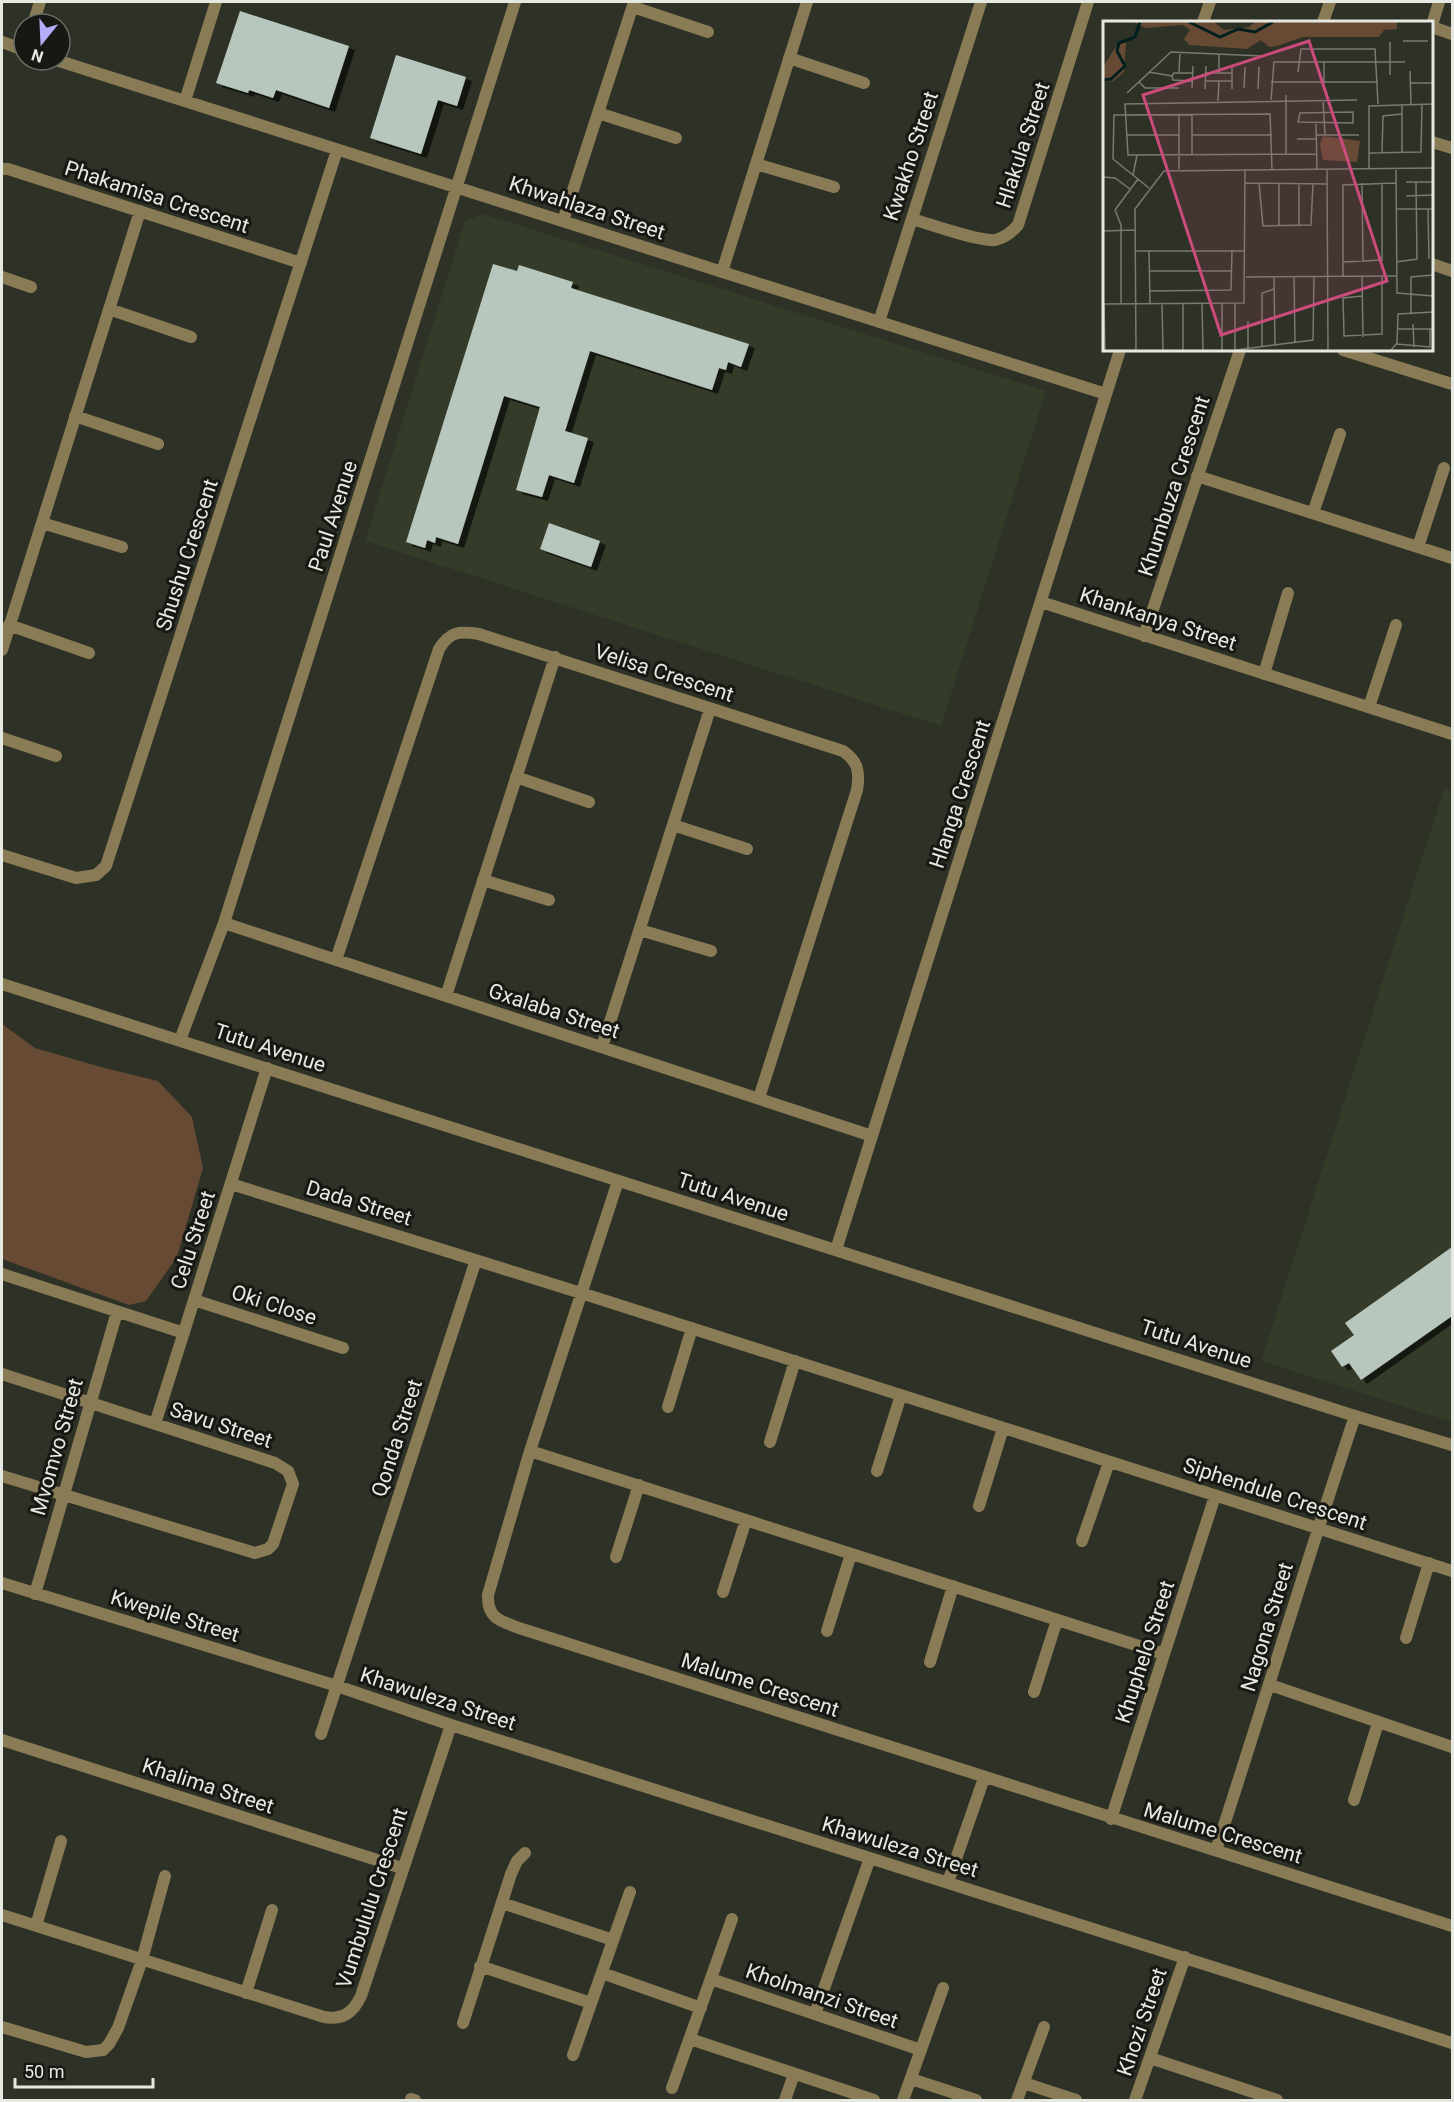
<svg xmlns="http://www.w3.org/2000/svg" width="1454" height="2102" font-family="Roboto,sans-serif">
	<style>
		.built { fill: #353b29 }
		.green { fill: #674a34 }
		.building { fill: #b8c7bd; filter: url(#shadow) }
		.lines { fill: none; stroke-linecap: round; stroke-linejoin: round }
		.minor { stroke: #897b55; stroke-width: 12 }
		.tertiary { stroke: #897b55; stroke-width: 12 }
		.labels { text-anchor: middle; stroke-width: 6; stroke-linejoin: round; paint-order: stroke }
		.street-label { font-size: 21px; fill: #e6e9e1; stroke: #171813 }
		.inset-river { fill: none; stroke: #001f1d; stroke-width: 3 }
		.inset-road { fill: none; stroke: #777b71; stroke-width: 1.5 }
		.view { fill: #cb4c7c; fill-opacity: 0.15; stroke: #cb4c7c; stroke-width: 3 }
		.inset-edge { fill: none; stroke: #e6e9e1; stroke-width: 3 }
	</style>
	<defs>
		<filter id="shadow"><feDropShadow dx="6" dy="4" stdDeviation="0" flood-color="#0009"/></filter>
	</defs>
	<rect width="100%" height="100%" fill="#2d3126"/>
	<path class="built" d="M 483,214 L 1046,391 L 941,726 L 365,541 L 465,221 Z
		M 1444,789 L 1452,791 L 1452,1422 L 1261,1361 Z"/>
	<path class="green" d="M 2,1024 L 35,1048 L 101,1067 L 158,1081 L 192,1117 L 203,1168 L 177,1257 L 146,1301 L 129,1305 L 2,1259 Z"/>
	<path class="building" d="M 240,11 L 349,46 L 329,108 L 276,90 L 273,98 L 249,90 L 248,93 L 216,83 Z
		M 396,55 L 466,77 L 457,106 L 438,100 L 421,154 L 370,138 Z
		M 493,264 L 517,271 L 519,265 L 573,282 L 571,288 L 749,344 L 741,367 L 728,362 L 726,370 L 719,368 L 712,390 L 590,351 L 565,431 L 588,438 L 574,483 L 549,475 L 542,497 L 516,490 L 540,407 L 504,396 L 458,544 L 436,537 L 435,543 L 427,540 L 425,548 L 406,542 Z
		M 549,523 L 600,541 L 591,567 L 540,549 Z
		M 1452,1247 L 1452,1316 L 1361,1380 L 1349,1363 L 1342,1367 L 1331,1351 L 1354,1335 L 1345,1323 Z"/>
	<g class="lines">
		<path class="minor" d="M 633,7 L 708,32
			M 1203,22 L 1210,2
			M 1323,22 L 1330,2
			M 33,24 L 40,2
			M 1432,25 L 1439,2
			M 1432,27 L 1452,34
			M 2,42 L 24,50
			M 789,58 L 864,83
			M 56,60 L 1106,394
			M 185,101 L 216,2
			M 598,113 L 676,138
			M 1432,142 L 1452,148
			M 756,164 L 834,187
			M 2,169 L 8,169 L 301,263
			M 912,219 C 930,224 979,242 995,240 C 1004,238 1012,232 1018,225 L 1088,2
			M 563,221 L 634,2
			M 1432,264 L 1452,271
			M 722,272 L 807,2
			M 2,277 L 31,287
			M 109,309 L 191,337
			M 879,322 L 981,2
			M 1343,350 L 1452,384
			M 75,416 L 158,444
			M 1197,476 L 1452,558
			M 1313,513 L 1340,434
			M 42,523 L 122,547
			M 1418,547 L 1444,468
			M 1041,602 L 1452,734
			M 9,625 L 89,653
			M 1144,636 L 1240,350
			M 2,650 L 140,211
			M 1264,674 L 1288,593
			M 1369,707 L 1396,625
			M 2,738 L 56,756
			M 516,777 L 589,802
			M 673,825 L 747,849
			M 2,855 L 76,878 L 96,875 L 106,866 L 337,150
			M 483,880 L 549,900
			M 224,923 L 872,1136
			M 640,930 L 711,951
			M 336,960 L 439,649 C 450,631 460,631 479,634 L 843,751 C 858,761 860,772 857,790 L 759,1098
			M 446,996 L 555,657
			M 180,1040 L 224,923 L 515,2
			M 602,1047 L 710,709
			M 618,1181 L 530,1451 L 488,1595 C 487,1618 500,1621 519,1628 L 1452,1926
			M 231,1184 L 581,1293 L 1452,1571
			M 836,1250 L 1120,350
			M 2,1274 L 184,1333
			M 194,1300 L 343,1348
			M 2,1374 L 275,1463 L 288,1471 L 293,1484 L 273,1544 L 268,1549 L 255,1553 L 2,1476
			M 668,1407 L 692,1328
			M 155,1424 L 267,1068
			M 770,1442 L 795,1361
			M 530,1451 L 1164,1654
			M 877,1471 L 901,1395
			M 979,1506 L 1003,1428
			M 1082,1541 L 1109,1462
			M 616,1557 L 639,1485
			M 2,1583 L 337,1686 L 451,1725 L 1452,2043
			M 723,1592 L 746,1520
			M 35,1594 L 117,1312
			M 827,1631 L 851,1554
			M 1406,1638 L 1429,1563
			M 930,1662 L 953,1586
			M 1270,1685 L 1452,1747
			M 1034,1692 L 1057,1620
			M 321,1734 L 476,1260
			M 2,1740 L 402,1868
			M 1354,1800 L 1378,1723
			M 1111,1819 L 1215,1496
			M 1216,1850 C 1263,1706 1307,1560 1355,1416
			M 948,1882 L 984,1778
			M 502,1903 L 613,1940
			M 2,1915 L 324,2017 C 343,2020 353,2013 361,1996 L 451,1725
			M 36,1926 L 61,1841
			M 480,1966 L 591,2003
			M 602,1973 L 701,2008
			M 711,1979 L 921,2050
			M 246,1993 L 272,1910
			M 815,2014 L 870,1858
			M 463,2023 L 511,1874 L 517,1861 L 525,1853
			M 2,2027 L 86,2052 L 103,2050 L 109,2044 L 118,2028 L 142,1960 L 165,1876
			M 690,2039 L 874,2100
			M 573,2055 L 630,1892
			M 1150,2058 L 1277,2100
			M 911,2079 L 976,2100
			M 1024,2083 L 1076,2100
			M 672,2088 L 732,1919
			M 411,2099 L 415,2100
			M 785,2100 L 794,2074
			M 903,2100 L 943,1988
			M 1017,2100 L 1044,2027
			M 1135,2100 L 1185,1957"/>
		<path class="tertiary" d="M 2,984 L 1355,1416 L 1452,1445"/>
	</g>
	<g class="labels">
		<g class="street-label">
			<text transform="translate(1023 145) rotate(-72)" y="7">Hlakula Street</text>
			<text transform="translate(911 156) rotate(-72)" y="7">Kwakho Street</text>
			<text transform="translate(157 197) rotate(18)" y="7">Phakamisa Crescent</text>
			<text transform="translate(587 208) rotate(18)" y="7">Khwahlaza Street</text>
			<text transform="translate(1174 486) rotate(-72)" y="7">Khumbuza Crescent</text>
			<text transform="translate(333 516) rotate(-72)" y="7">Paul Avenue</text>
			<text transform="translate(187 555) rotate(-72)" y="7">Shushu Crescent</text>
			<text transform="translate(1158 619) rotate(18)" y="7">Khankanya Street</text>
			<text transform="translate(664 673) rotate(18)" y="7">Velisa Crescent</text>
			<text transform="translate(960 794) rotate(-72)" y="7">Hlanga Crescent</text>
			<text transform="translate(554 1011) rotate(18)" y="7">Gxalaba Street</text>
			<text transform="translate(270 1048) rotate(18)" y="7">Tutu Avenue</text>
			<text transform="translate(733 1197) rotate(18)" y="7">Tutu Avenue</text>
			<text transform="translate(359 1203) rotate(17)" y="7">Dada Street</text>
			<text transform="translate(193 1240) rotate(-72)" y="7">Celu Street</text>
			<text transform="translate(274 1305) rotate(18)" y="7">Oki Close</text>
			<text transform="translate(1196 1344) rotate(18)" y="7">Tutu Avenue</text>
			<text transform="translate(221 1425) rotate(18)" y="7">Savu Street</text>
			<text transform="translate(397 1438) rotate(-72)" y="7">Qonda Street</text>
			<text transform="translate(57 1447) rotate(-74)" y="7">Mvomvo Street</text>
			<text transform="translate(1275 1494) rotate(18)" y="7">Siphendule Crescent</text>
			<text transform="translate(175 1616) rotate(17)" y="7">Kwepile Street</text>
			<text transform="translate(1267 1627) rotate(-73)" y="7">Nagona Street</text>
			<text transform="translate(1145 1652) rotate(-72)" y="7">Khuphelo Street</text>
			<text transform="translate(760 1685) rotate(18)" y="7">Malume Crescent</text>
			<text transform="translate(438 1699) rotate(18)" y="7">Khawuleza Street</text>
			<text transform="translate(208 1786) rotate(18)" y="7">Khalima Street</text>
			<text transform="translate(1223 1833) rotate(17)" y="7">Malume Crescent</text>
			<text transform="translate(900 1847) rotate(17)" y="7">Khawuleza Street</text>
			<text transform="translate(372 1898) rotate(-72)" y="7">Vumbululu Crescent</text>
			<text transform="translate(822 1996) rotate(19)" y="7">Kholmanzi Street</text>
			<text transform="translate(1142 2022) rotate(-71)" y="7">Khozi Street</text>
		</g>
	</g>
	<g transform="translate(1103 21)">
		<rect width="330" height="330" fill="#2d3126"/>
		<path d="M 31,1 L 111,1 L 121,9 L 146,6 L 152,1 L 294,1 L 294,8 L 281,9 L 276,16 L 200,16 L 174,25 L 166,26 L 158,19 L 144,28 L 86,24 L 81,18 L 87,9 L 80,4 L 42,7 ZM 16,21 L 23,22 L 21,51 L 10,60 L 0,61 L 0,46 ZM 220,115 L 257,120 L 254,141 L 220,139 L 217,123 Z" fill="#674a34"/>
		<path class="inset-river" d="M 86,1 L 117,16 L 135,8 L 152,11 L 170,1M 0,59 L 8,58 L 22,45 L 14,30 L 16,22 L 32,16 L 37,1"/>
		<path class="inset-road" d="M 300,20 L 325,20M 287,21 L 287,54M 221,41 L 221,61M 307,50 L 308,83M 46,51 L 69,55M 76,51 L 77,31M 195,51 L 198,28 L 272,28 L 275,83M 103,52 L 129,52M 116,52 L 116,33M 89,60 L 70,59 L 69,55 L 71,52 L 90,52M 102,60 L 129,60M 36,61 L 42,67 L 76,67M 168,61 L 275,61M 307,62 L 330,62M 89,67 L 90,45M 141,67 L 142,46M 102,68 L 103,45M 129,68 L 129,46M 155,68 L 156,46M 24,72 L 68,31 L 159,35M 168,79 L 171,41 L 302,41M 220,79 L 222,114M 115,80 L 116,60M 299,83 L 299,132M 250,91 L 250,102 L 195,101 L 197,92 ZM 76,93 L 76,148M 89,93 L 89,134M 213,103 L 214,148M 23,114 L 76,114M 89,114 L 169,114M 213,114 L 256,114M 194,118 L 213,118M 266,132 L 318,131 L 319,83M 279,132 L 280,95 L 299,93M 183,133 L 183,74M 213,133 L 25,134 L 22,83 L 254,79M 266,147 L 266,85 L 330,83M 293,147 L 294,272 L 330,275M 224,148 L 225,329M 30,154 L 34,134M 0,156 L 12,157 L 27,168M 303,161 L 330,161M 142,162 L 224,163M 156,162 L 160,205 L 208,204 L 210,162M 176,162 L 176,205M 196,162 L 196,205M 259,162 L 260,241M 46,167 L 10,138 L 11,94 L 167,93 L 169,148M 303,175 L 330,174M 293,188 L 330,188M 325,188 L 326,238M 12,189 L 18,204 L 18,283M 12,189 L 35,158M 0,210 L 32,209M 32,230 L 142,230M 46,230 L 47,283M 240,241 L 279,239 L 279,162M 293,241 L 314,238 L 313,161M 46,250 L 129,250M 171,255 L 172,324M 191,255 L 192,322M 240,255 L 240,164 L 293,162M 259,255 L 260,316M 143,256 L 293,255M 47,270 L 128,269 L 129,229M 259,275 L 240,277 L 241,315 L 279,313 L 279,255M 132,282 L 132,329M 0,283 L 141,282 L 142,148M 1,283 L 2,329M 59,283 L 60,329M 80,283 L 80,329M 99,283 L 100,329M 119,283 L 119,329M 308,292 L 308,256 L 330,254M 310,303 L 311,326M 294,308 L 330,308M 293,323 L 327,326 L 327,308M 159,326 L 159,272 L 171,268M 145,328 L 145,300M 33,329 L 32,188 L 61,150 L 330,147M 133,329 L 210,319 L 211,255M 288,329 L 294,322 L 295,293 L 330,291"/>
		<path class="view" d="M 206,20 L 284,260 L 118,314 L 40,74 Z"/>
		<rect width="330" height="330" class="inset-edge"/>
	</g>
	<rect width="1454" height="2102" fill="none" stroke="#e6e9e1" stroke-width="6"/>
	<g transform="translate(42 42) rotate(198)"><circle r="28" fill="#171813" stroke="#6a6c65" stroke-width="1.5"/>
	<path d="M0-4.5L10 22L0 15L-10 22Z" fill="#b3adf9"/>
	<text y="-9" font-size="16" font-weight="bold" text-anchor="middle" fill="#e6e9e1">N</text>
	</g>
	<path d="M15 2078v9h138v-9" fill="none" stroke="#e6e9e1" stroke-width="3"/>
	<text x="24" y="2078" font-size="18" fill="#e6e9e1" stroke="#171813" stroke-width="4.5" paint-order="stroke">50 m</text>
</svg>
